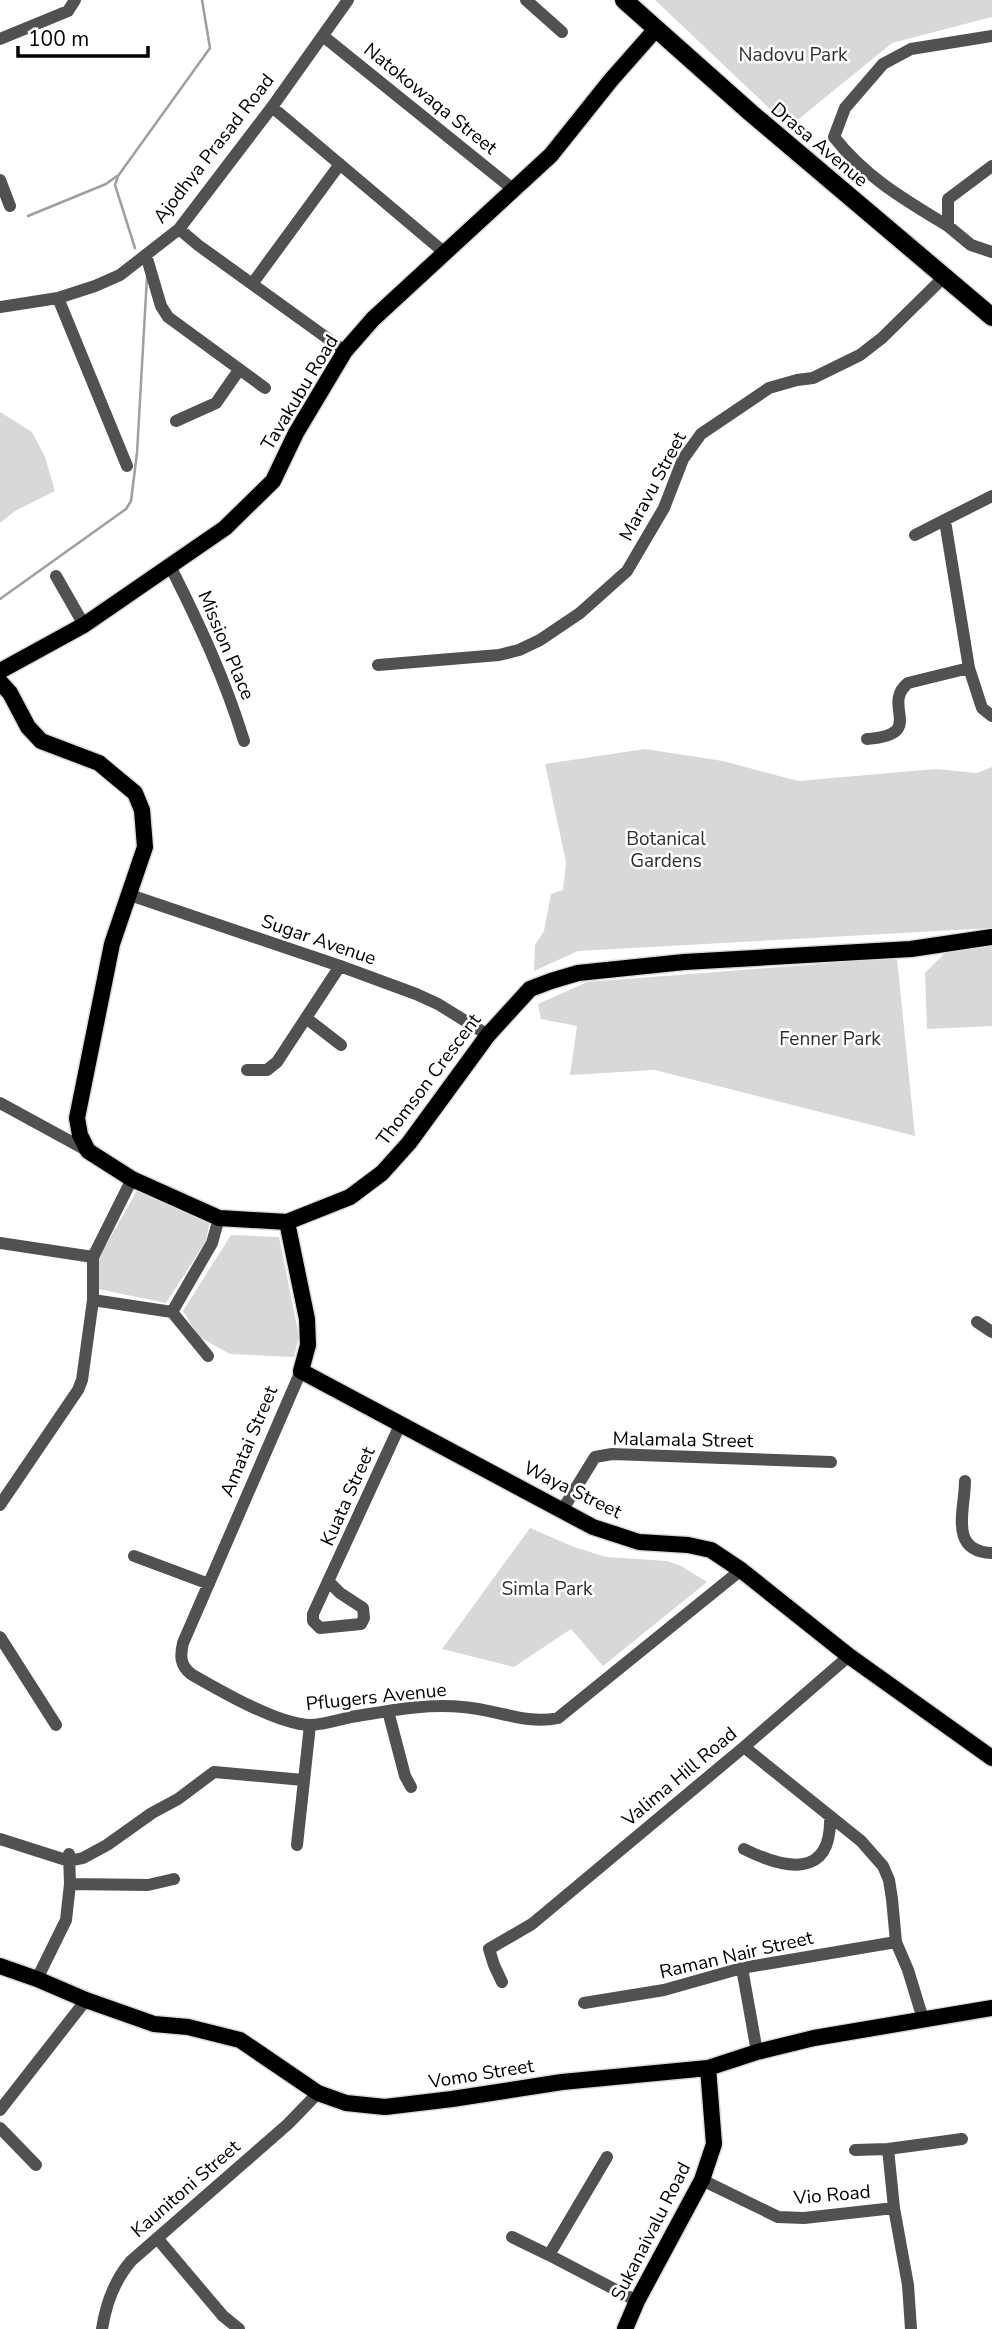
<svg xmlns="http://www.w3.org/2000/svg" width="992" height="2329" font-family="'Nunito Sans',sans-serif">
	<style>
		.green { fill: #d8d8d8 }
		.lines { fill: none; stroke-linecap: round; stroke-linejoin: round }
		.stream { stroke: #9f9f9f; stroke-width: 2.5 }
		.major-casing { stroke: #dbdbdb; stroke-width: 19 }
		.highway-casing { stroke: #dbdbdb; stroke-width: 21 }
		.minor { stroke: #515151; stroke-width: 12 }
		.major { stroke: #000; stroke-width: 16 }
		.highway { stroke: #000; stroke-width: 18 }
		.labels { text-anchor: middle; stroke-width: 5; stroke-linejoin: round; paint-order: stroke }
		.park-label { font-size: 19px; fill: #2f2f2f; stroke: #fff }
		.street-label { font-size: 19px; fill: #000; stroke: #fff }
	</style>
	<rect width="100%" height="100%" fill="#fff"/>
	<path class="green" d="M 655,0 L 992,0 L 992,17 L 892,43 L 789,127 Z
		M 0,412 L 32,432 L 45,457 L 55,491 L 15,511 L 0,523 Z
		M 645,749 L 723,761 L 798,781 L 936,769 L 977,773 L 992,767 L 992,928 L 578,951 L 534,971 L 535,945 L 544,931 L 551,894 L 563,890 L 566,862 L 545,764 Z
		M 992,945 L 992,1026 L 927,1029 L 925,973 L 945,953 Z
		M 897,958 L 915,1136 L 655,1070 L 570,1075 L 577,1026 L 541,1019 L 538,1004 L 587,982 Z
		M 145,1177 L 211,1214 L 206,1241 L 166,1303 L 98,1289 L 98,1259 Z
		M 231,1235 L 279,1237 L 299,1336 L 294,1357 L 230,1354 L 199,1337 L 183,1311 Z
		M 530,1528 L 574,1547 L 606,1557 L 667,1561 L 681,1566 L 707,1582 L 603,1666 L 571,1629 L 514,1667 L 442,1649 Z"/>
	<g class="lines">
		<path class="stream" d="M 28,216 L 106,184 L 117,176
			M 135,248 L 115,185 L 118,176 L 210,48 L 202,0
			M 0,599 L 126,509 L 131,501 L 137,453 L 147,277"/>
		<defs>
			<path id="major" d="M 0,671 L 84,625 L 225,528 L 273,481 L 296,433 L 345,351 L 373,319 L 551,155 L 611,80 L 656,29
				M 0,682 L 10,693 L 28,727 L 41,741 L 99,763 L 135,793 L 142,810 L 145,847 L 112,944 L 77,1118 L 80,1135 L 88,1151 L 132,1179 L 219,1218 L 287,1222 L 350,1197 L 382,1173 L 409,1143 L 488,1035 L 530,989 L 551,981 L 578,973 L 684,962 L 911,949 L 992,937
				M 287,1222 L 307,1319 L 308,1345 L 301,1371 L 593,1527 L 639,1542 L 688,1545 L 711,1550 L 741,1570 L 849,1656 L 992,1758
				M 0,1966 L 37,1979 L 86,2000 L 154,2024 L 188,2027 L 240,2040 L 318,2093 L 346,2103 L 385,2107 L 452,2099 L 562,2082 L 708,2068 L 757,2052 L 814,2038 L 992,2008
				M 625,2329 L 637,2301 L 702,2180 L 714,2144 L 708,2068"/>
			<path id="highway" d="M 624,0 L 751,113 L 992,317"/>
		</defs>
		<use href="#major" class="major-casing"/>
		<use href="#highway" class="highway-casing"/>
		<path class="minor" d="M 526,0 L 562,32
			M 323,36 L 514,190
			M 0,39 L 68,11 L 75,0
			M 272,107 L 445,253
			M 992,166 L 948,199 L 948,226 L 971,245 L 992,252
			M 0,180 L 10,206
			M 948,226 C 905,200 865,177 834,137 L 845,108 L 883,64 L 911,49 L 992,36
			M 179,229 L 198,245 L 345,351
			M 146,255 L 161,306 L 168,317 L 265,388
			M 252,284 L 340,164
			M 58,298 L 127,466
			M 0,307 L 58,298 L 95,286 L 120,275 L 179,229 L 272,107 L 348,0
			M 176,421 L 216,403 L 239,370
			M 945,521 L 969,668 L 982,708 L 992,716
			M 915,535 L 992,496
			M 170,566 C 199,623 225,679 244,741
			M 56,576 L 84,625
			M 378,665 L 499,655 L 519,650 L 540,640 L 580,613 L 627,571 L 664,508 L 683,459 L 701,434 L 769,388 L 797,380 L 813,378 L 860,355 L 882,338 L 944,277
			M 867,739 C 928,734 880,706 908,683 L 969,668
			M 130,895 L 340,966 L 416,994 L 438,1004 L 488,1035
			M 306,1018 L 341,1045
			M 247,1070 L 267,1070 L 277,1062 L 340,966
			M 0,1103 L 88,1151
			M 0,1243 L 93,1257
			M 93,1300 L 172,1312
			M 172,1312 L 212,1243 L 219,1218
			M 172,1312 L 208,1356
			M 977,1322 L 992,1332
			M 301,1371 L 183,1643 C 180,1656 180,1665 191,1674 C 219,1690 277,1724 309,1725 C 322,1725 338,1720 351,1717 C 388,1711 426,1703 463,1707 C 495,1709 526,1725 558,1718 L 741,1570
			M 965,1481 C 965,1510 948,1551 992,1553
			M 0,1505 L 78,1390 L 82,1380 L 93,1300 L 93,1257 L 132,1179
			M 563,1509 L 595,1457 L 612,1454 L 831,1462
			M 134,1556 L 209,1584
			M 329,1582 L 340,1593 L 363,1608 L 364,1618 L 361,1624 L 320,1628 L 313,1621 L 313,1614 L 400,1425
			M 0,1637 L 56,1725
			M 388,1711 L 405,1776 L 411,1787
			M 744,1747 L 861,1841 L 883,1866 L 889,1880 L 892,1899 L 896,1942 L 908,1970 L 923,2019
			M 0,1839 L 69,1861 L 83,1858 L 107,1845 L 152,1813 L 178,1799 L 214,1772 L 303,1780
			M 297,1845 L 310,1725
			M 744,1849 C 784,1869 832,1880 830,1817
			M 70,1884 L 148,1885 L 174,1879
			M 742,1968 L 757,2052
			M 37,1979 L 66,1920 L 70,1884 L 69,1854
			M 502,1982 L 494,1965 L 489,1949 L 532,1924 L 744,1747 L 849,1656
			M 584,2003 L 664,1990 L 742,1968 L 896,1942
			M 0,2110 L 86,2000
			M 0,2128 L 36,2165
			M 888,2149 L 894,2208
			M 855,2150 L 888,2149 L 962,2139
			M 607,2157 L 549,2255 L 637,2301
			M 702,2180 L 778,2217 L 804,2218 L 894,2208 L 908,2285 L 911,2329
			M 512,2237 L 549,2255
			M 157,2238 L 223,2316 L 239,2329
			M 102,2329 C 106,2303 114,2281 131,2261 L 288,2124 L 318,2093"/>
		<use href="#major" class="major"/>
		<use href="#highway" class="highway"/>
	</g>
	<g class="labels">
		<g class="park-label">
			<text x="793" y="61">Nadovu Park</text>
			<text x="666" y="845">Botanical<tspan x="666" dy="22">Gardens</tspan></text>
			<text x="830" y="1045">Fenner Park</text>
			<text x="547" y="1595">Simla Park</text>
		</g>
		<g class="street-label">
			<text transform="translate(431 98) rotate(39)" y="7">Natokowaqa Street</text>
			<text transform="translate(820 144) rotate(40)" y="7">Drasa Avenue</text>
			<text transform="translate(213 148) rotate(-52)" y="7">Ajodhya Prasad Road</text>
			<text transform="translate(299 392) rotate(-59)" y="7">Tavakubu Road</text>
			<text transform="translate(652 486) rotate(-62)" y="7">Maravu Street</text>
			<text transform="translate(227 645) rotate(67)" y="7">Mission Place</text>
			<text transform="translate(319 939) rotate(19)" y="7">Sugar Avenue</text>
			<text transform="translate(428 1079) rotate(-53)" y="7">Thomson Crescent</text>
			<text transform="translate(683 1439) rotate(1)" y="7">Malamala Street</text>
			<text transform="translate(248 1441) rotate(-67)" y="7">Amatai Street</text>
			<text transform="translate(573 1489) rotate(26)" y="7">Waya Street</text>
			<text transform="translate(347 1496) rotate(-66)" y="7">Kuata Street</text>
			<text transform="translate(376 1696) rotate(-6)" y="7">Pflugers Avenue</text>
			<text transform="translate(679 1776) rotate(-40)" y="7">Valima Hill Road</text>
			<text transform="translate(736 1954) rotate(-13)" y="7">Raman Nair Street</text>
			<text transform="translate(481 2073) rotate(-9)" y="7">Vomo Street</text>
			<text transform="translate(185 2188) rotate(-41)" y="7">Kaunitoni Street</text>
			<text transform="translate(832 2194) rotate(-5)" y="7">Vio Road</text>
			<text transform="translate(650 2231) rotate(-63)" y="7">Sukanaivalu Road</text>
		</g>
	</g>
	<path d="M18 46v10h130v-10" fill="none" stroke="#000000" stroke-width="3.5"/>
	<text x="28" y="46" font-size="21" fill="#000000" stroke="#ffffff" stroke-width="5" paint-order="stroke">100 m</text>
</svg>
